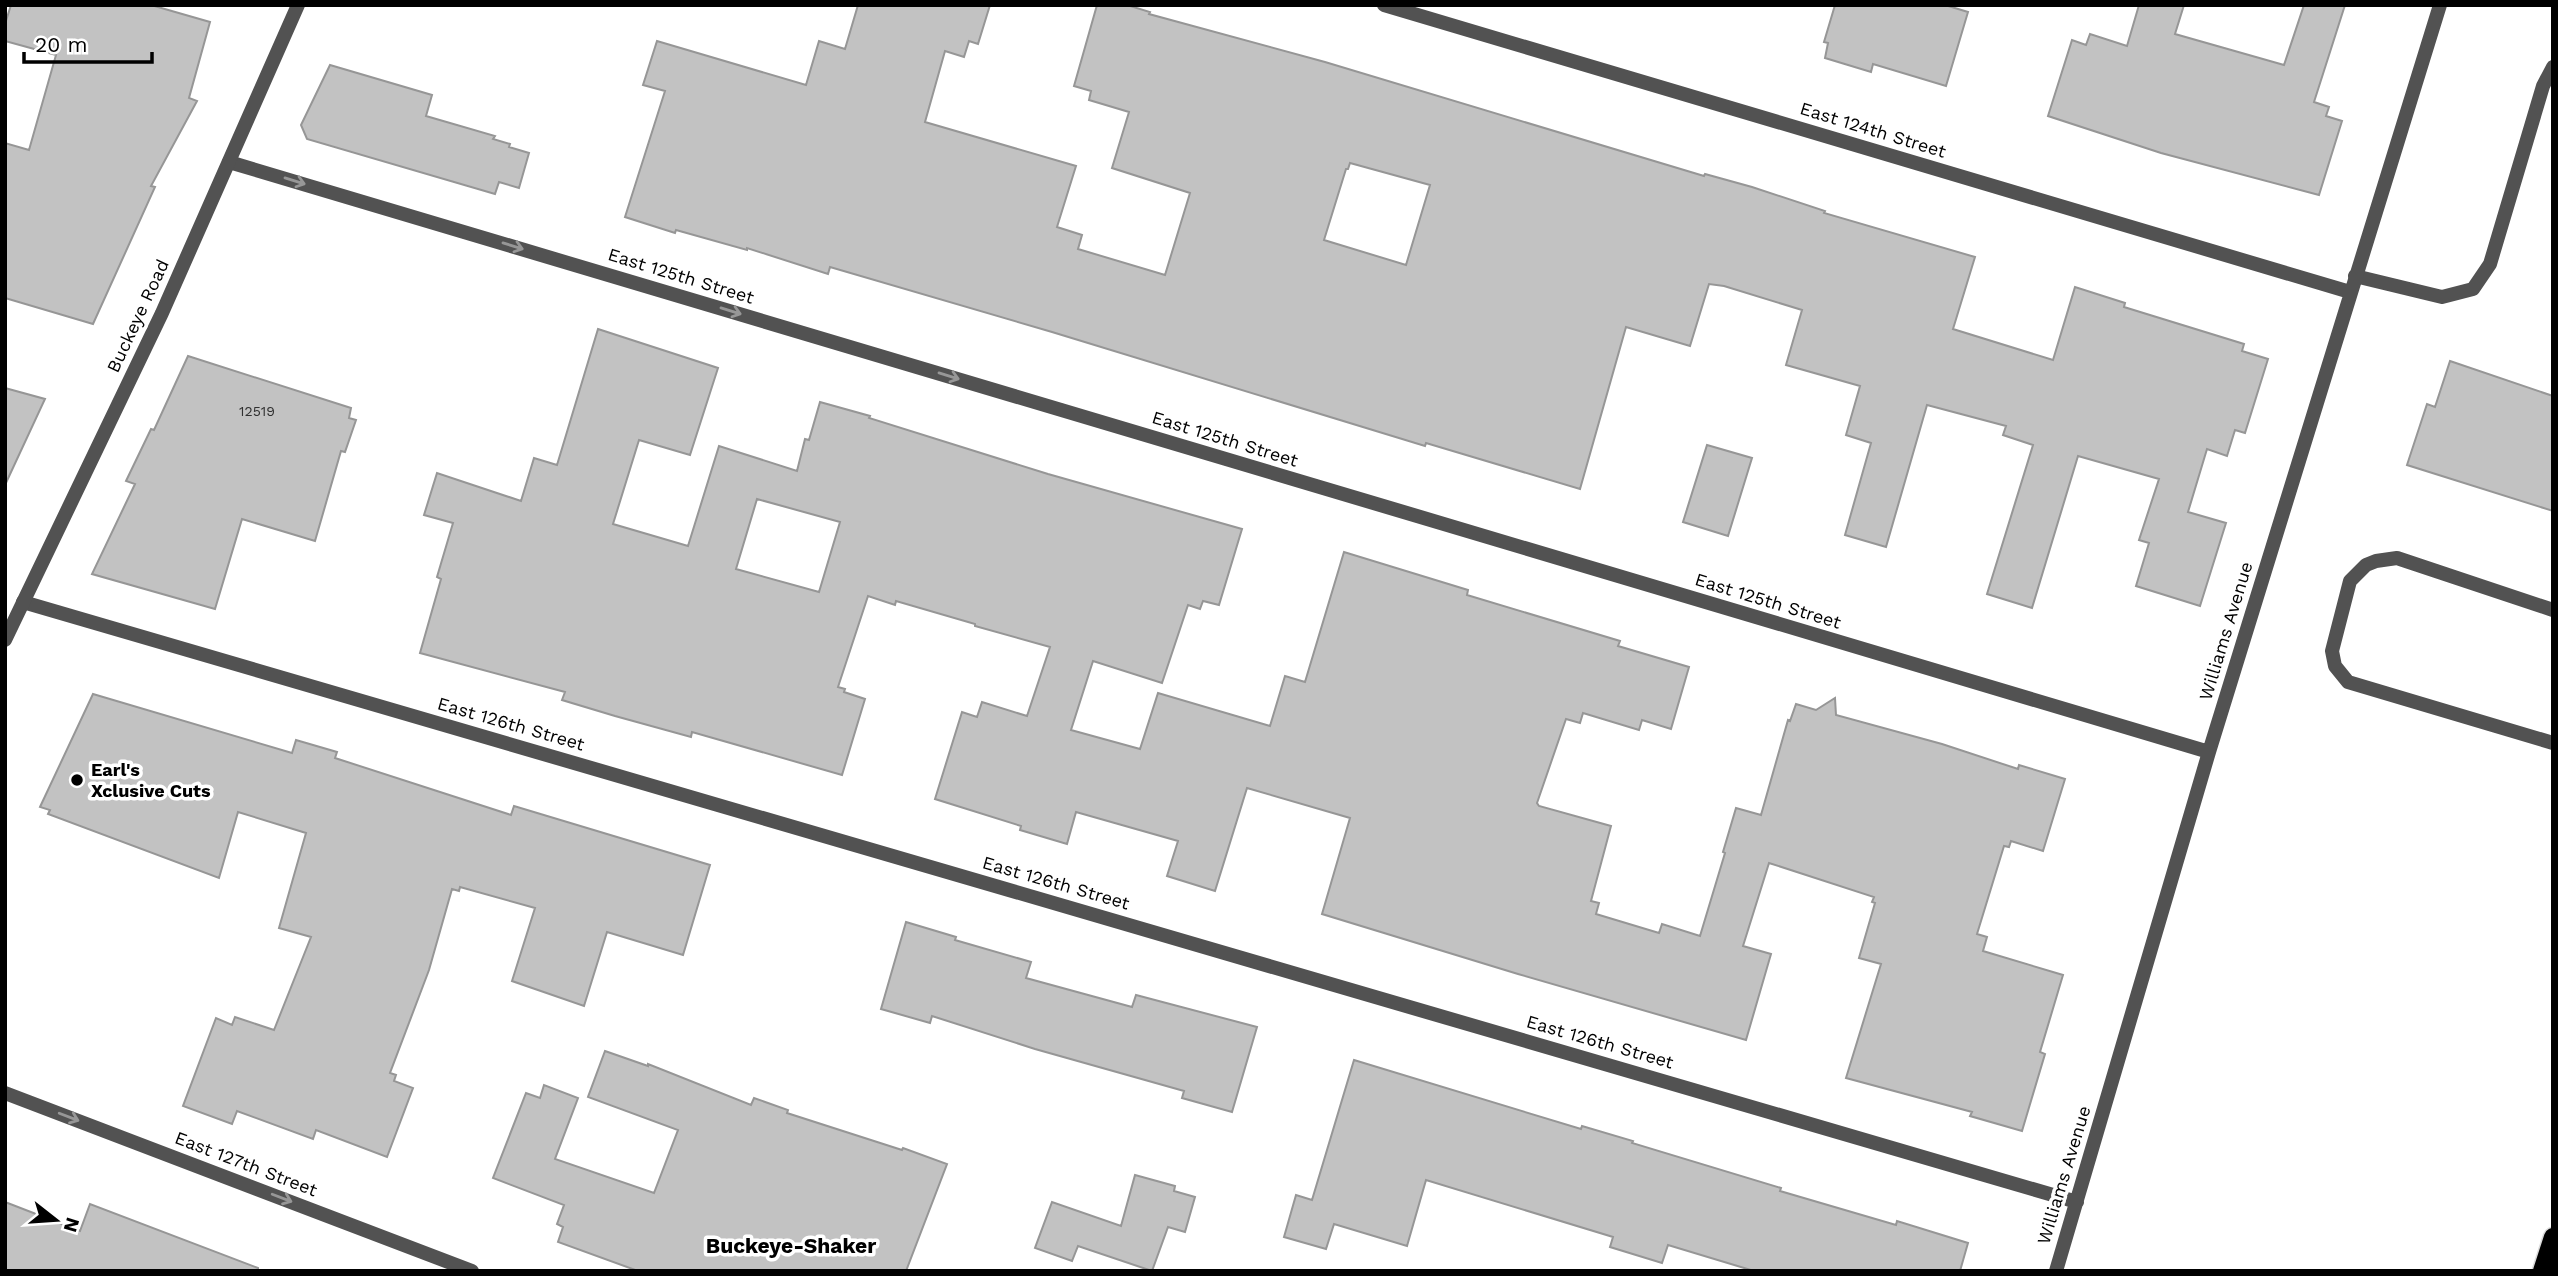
<svg xmlns="http://www.w3.org/2000/svg" width="2558" height="1276" font-family="'Work Sans',sans-serif">
	<style>
		.building { fill: #c2c2c2; stroke: #969696; stroke-width: 2; fill-rule: evenodd }
		.lines { fill: none; stroke-linecap: round; stroke-linejoin: round }
		.primary-casing { stroke: #dbdbdb; stroke-width: 21 }
		.service { stroke: #525252; stroke-width: 14 }
		.minor { stroke: #525252; stroke-width: 14 }
		.tertiary { stroke: #525252; stroke-width: 14 }
		.primary { stroke: #000; stroke-width: 18 }
		.oneway { stroke: #979797 }
		.poi-dot { fill: #000; stroke: #fff; stroke-width: 2.5 }
		.labels { text-anchor: middle; stroke-width: 7; stroke-linejoin: round; paint-order: stroke }
		.number-label { font-size: 14px; fill: #303030 }
		.street-label { font-size: 18px; fill: #000; stroke: #fff }
		.poi-label { font-size: 18px; font-weight: bold; fill: #000; stroke: #fff; text-anchor: start }
		.quarter-label { font-size: 21px; font-weight: bold; fill: #000; stroke: #fff }
	</style>
	<rect width="100%" height="100%" fill="#fff"/>
	<path class="building" d="M 11,5 L 151,5 L 210,22 L 189,98 L 197,101 L 151,186 L 155,187 L 93,324 L 5,298 L 5,143 L 29,150 L 56,55 L 5,41 L 5,24 Z
		M 858,5 L 990,5 L 978,44 L 969,41 L 964,57 L 945,51 L 925,122 L 1076,166 L 1057,227 L 1082,235 L 1078,249 L 1165,275 L 1190,193 L 1112,168 L 1129,112 L 1089,100 L 1091,91 L 1074,86 L 1097,5 L 1127,5 L 1150,12 L 1149,14 L 1325,62 L 1704,176 L 1705,174 L 1752,187 L 1825,211 L 1824,213 L 1975,257 L 1953,329 L 2053,360 L 2075,287 L 2125,303 L 2124,307 L 2244,344 L 2242,351 L 2268,359 L 2245,433 L 2235,430 L 2227,456 L 2207,449 L 2188,512 L 2226,523 L 2200,606 L 2136,586 L 2149,543 L 2139,540 L 2159,479 L 2078,456 L 2032,608 L 1987,594 L 2033,445 L 2003,435 L 2006,426 L 1927,405 L 1886,547 L 1845,535 L 1871,443 L 1846,435 L 1860,386 L 1786,365 L 1802,310 L 1724,286 L 1709,284 L 1690,346 L 1626,327 L 1580,489 L 1426,443 L 1425,446 L 1052,332 L 830,267 L 828,274 L 747,248 L 747,250 L 676,230 L 675,233 L 625,217 L 665,91 L 643,85 L 657,41 L 806,85 L 819,41 L 845,49 ZM 1350,163 L 1430,185 L 1406,265 L 1324,240 L 1346,169 L 1348,169 Z
		M 1835,5 L 1945,5 L 1968,12 L 1946,86 L 1873,64 L 1871,72 L 1825,58 L 1828,43 L 1824,42 Z
		M 2139,5 L 2184,5 L 2175,34 L 2284,65 L 2304,5 L 2345,5 L 2314,102 L 2329,107 L 2326,116 L 2342,121 L 2319,195 L 2161,153 L 2048,116 L 2072,40 L 2086,45 L 2090,34 L 2127,46 Z
		M 330,65 L 432,95 L 426,116 L 495,136 L 493,139 L 510,144 L 509,147 L 529,153 L 519,188 L 499,182 L 495,194 L 307,139 L 301,125 Z
		M 598,329 L 718,368 L 690,455 L 639,440 L 613,524 L 688,546 L 719,446 L 797,471 L 805,439 L 809,440 L 820,402 L 870,416 L 869,418 L 1048,474 L 1242,529 L 1219,605 L 1203,601 L 1200,609 L 1188,605 L 1162,683 L 1093,661 L 1071,730 L 1140,749 L 1158,693 L 1270,726 L 1285,676 L 1305,682 L 1344,552 L 1468,590 L 1467,595 L 1620,641 L 1618,646 L 1689,667 L 1671,729 L 1642,720 L 1639,730 L 1583,713 L 1580,723 L 1566,719 L 1537,803 L 1539,806 L 1611,826 L 1591,901 L 1599,903 L 1596,914 L 1659,933 L 1662,924 L 1700,936 L 1725,853 L 1723,852 L 1736,808 L 1761,815 L 1788,720 L 1790,721 L 1796,704 L 1816,710 L 1835,698 L 1836,715 L 1942,744 L 2018,769 L 2019,765 L 2065,779 L 2043,851 L 2011,841 L 2009,847 L 2004,846 L 1977,934 L 1987,937 L 1983,951 L 2063,975 L 2040,1052 L 2045,1054 L 2022,1131 L 1970,1116 L 1972,1112 L 1846,1078 L 1881,964 L 1859,958 L 1875,903 L 1872,902 L 1874,897 L 1769,863 L 1743,946 L 1771,954 L 1746,1040 L 1518,974 L 1322,914 L 1350,818 L 1247,788 L 1215,891 L 1167,876 L 1178,841 L 1076,812 L 1067,844 L 1020,830 L 1021,826 L 935,799 L 962,712 L 977,717 L 982,702 L 1027,716 L 1050,647 L 975,626 L 975,624 L 896,601 L 895,605 L 868,596 L 838,687 L 845,689 L 844,692 L 865,699 L 842,775 L 692,732 L 691,737 L 615,716 L 562,700 L 565,692 L 420,653 L 441,579 L 437,577 L 453,523 L 424,515 L 437,473 L 521,501 L 534,458 L 557,465 ZM 757,499 L 840,522 L 819,592 L 736,569 Z
		M 188,356 L 351,408 L 349,418 L 356,420 L 345,452 L 341,451 L 315,541 L 242,519 L 215,609 L 92,574 L 135,484 L 126,481 L 151,429 L 154,430 Z
		M 2450,361 L 2553,396 L 2553,511 L 2407,465 L 2427,404 L 2435,407 Z
		M 5,388 L 45,399 L 5,485 Z
		M 1707,445 L 1752,458 L 1728,536 L 1683,522 Z
		M 93,694 L 292,753 L 296,740 L 337,752 L 335,758 L 511,815 L 514,806 L 710,865 L 683,955 L 607,932 L 584,1006 L 512,981 L 535,908 L 460,887 L 459,891 L 452,889 L 429,970 L 390,1073 L 396,1075 L 394,1081 L 413,1088 L 387,1157 L 316,1130 L 313,1139 L 237,1111 L 232,1124 L 183,1106 L 216,1018 L 232,1025 L 235,1017 L 274,1030 L 311,937 L 279,928 L 306,833 L 238,812 L 219,878 L 48,814 L 50,810 L 40,807 Z
		M 906,922 L 956,937 L 955,940 L 1031,962 L 1026,978 L 1132,1007 L 1136,995 L 1257,1027 L 1232,1112 L 1182,1098 L 1184,1091 L 1035,1049 L 932,1016 L 930,1023 L 881,1009 Z
		M 605,1051 L 648,1066 L 648,1064 L 751,1105 L 754,1098 L 788,1110 L 787,1113 L 902,1150 L 903,1148 L 947,1164 L 906,1271 L 638,1271 L 558,1242 L 563,1227 L 557,1224 L 564,1205 L 493,1178 L 526,1093 L 540,1098 L 544,1085 L 578,1098 L 555,1159 L 654,1193 L 678,1130 L 588,1097 Z
		M 1354,1060 L 1581,1129 L 1582,1126 L 1633,1141 L 1632,1143 L 1781,1188 L 1780,1191 L 1896,1225 L 1897,1221 L 1968,1243 L 1960,1271 L 1754,1271 L 1668,1245 L 1662,1263 L 1610,1247 L 1613,1237 L 1426,1180 L 1407,1246 L 1334,1224 L 1326,1249 L 1284,1237 L 1296,1195 L 1312,1200 Z
		M 1135,1175 L 1175,1186 L 1174,1191 L 1195,1197 L 1185,1232 L 1168,1227 L 1152,1271 L 1078,1246 L 1072,1261 L 1035,1248 L 1052,1202 L 1121,1226 Z
		M 5,1202 L 80,1231 L 90,1204 L 258,1268 L 258,1271 L 5,1271 Z"/>
	<g class="lines">
		<defs>
			<path id="primary" d="M 2542,1271 L 2553,1237"/>
		</defs>
		<use href="#primary" class="primary-casing"/>
		<path class="service" d="M 2355,276 L 2442,297 L 2473,289 L 2490,264 L 2543,86 L 2553,67
			M 2553,610 L 2397,558 L 2376,561 L 2366,565 L 2350,581 L 2332,651 L 2335,666 L 2348,682 L 2553,743"/>
		<path class="minor" d="M 1384,5 L 2350,292
			M 229,162 L 2209,752
			M 23,602 L 2077,1202
			M 5,1093 L 472,1271
			M 2056,1271 L 2209,752 L 2440,5"/>
		<path class="tertiary" d="M 5,640 L 162,313 L 298,5"/>
		<use href="#primary" class="primary"/>
	</g>
	<defs><path id="oneway-shaft" d="M-6 0H5M1.5-3L5.5 0L1.5 3" fill="none" stroke-width="1.6" stroke-linecap="round" stroke-linejoin="round" transform="scale(1.75)"/></defs>
	<g class="oneway">
		<use href="#oneway-shaft" transform="translate(295 181) rotate(17)"/>
		<use href="#oneway-shaft" transform="translate(513 246) rotate(17)"/>
		<use href="#oneway-shaft" transform="translate(731 311) rotate(17)"/>
		<use href="#oneway-shaft" transform="translate(949 376) rotate(17)"/>
		<use href="#oneway-shaft" transform="translate(69 1117) rotate(21)"/>
		<use href="#oneway-shaft" transform="translate(282 1198) rotate(21)"/>
	</g>
	<circle class="poi-dot" cx="77" cy="780" r="7"/>
	<g class="labels">
		<g class="number-label">
			<text x="257" y="416">12519</text>
		</g>
		<g class="street-label">
			<text transform="translate(1873 130) rotate(17)" y="6">East 124th Street</text>
			<text transform="translate(681 276) rotate(17)" y="6">East 125th Street</text>
			<text transform="translate(138 316) rotate(-65)" y="6">Buckeye Road</text>
			<text transform="translate(1225 439) rotate(17)" y="6">East 125th Street</text>
			<text transform="translate(1768 601) rotate(17)" y="6">East 125th Street</text>
			<text transform="translate(2226 631) rotate(-73)" y="6">Williams Avenue</text>
			<text transform="translate(511 724) rotate(16)" y="6">East 126th Street</text>
			<text transform="translate(1056 883) rotate(16)" y="6">East 126th Street</text>
			<text transform="translate(1600 1042) rotate(16)" y="6">East 126th Street</text>
			<text transform="translate(246 1164) rotate(21)" y="6">East 127th Street</text>
			<text transform="translate(2064 1175) rotate(-73)" y="6">Williams Avenue</text>
		</g>
		<g class="poi-label">
			<text x="91" y="776">Earl's<tspan x="91" dy="21">Xclusive Cuts</tspan></text>
		</g>
		<g class="quarter-label">
			<text x="791" y="1253">Buckeye-Shaker</text>
		</g>
	</g>
	<rect width="2558" height="1276" fill="none" stroke="#000000" stroke-width="14"/>
	<g transform="translate(56 1220) rotate(107)" stroke="#ffffff" stroke-width="5" paint-order="stroke">
	<path d="M0-5L12 26L0 18L-12 26Z" fill="#000000"/>
	<text y="-10" font-size="19" font-weight="bold" text-anchor="middle" fill="#000000">N</text>
	</g>
	<path d="M24 52v10h128v-10" fill="none" stroke="#000000" stroke-width="3.5"/>
	<text x="35" y="52" font-size="21" fill="#000000" stroke="#ffffff" stroke-width="5" paint-order="stroke">20 m</text>
</svg>
